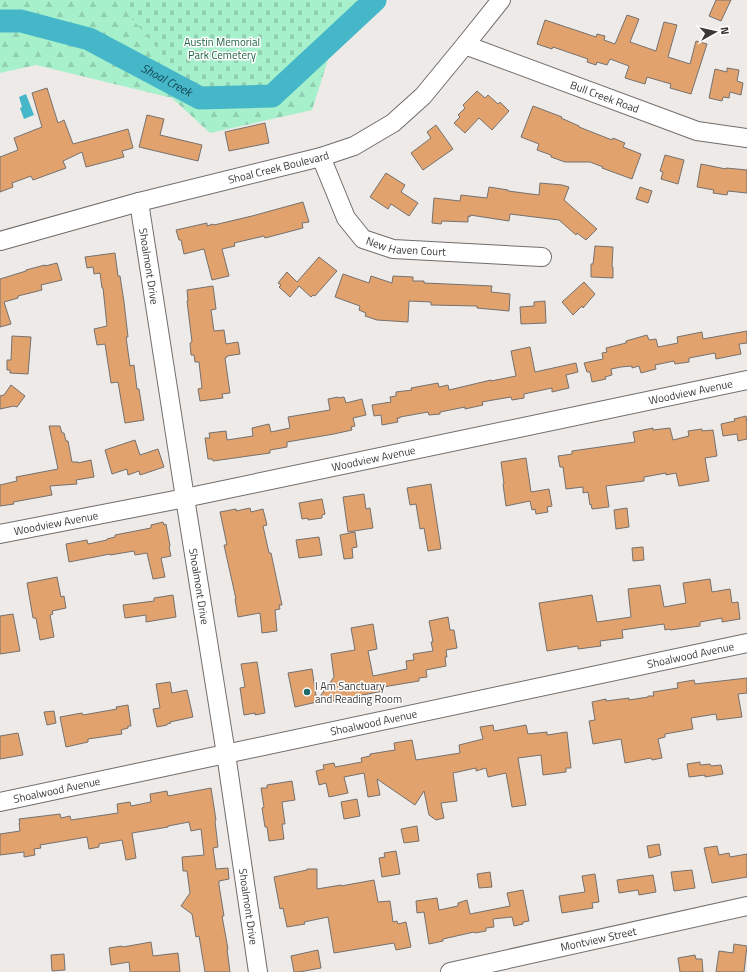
<svg xmlns="http://www.w3.org/2000/svg" width="747" height="972" font-family="'Titillium Web',sans-serif">
	<style>
		.forest { fill: url(#forest-firs) }
		.cemetery { fill: url(#cemetery-stones) }
		.water { fill: #46b7c9 }
		.lines { fill: none; stroke-linecap: round; stroke-linejoin: round }
		.river { stroke: #46b7c9; stroke-width: 23 }
		.building { fill: #e2a26d; stroke: #75716f }
		.minor-casing { stroke: #716d6b; stroke-width: 20 }
		.minor { stroke: #fff; stroke-width: 18 }
		.poi-dot { fill: #1f6b6b; stroke: #fff; stroke-width: 1.5 }
		.labels { text-anchor: middle; stroke-width: 3; stroke-linejoin: round; paint-order: stroke }
		.park-label { font-size: 11px; fill: #216248; stroke: #fff }
		.street-label { font-size: 11px; fill: #3b3938; stroke: #fff }
		.poi-label { font-size: 11px; fill: #3b3938; stroke: #fff; text-anchor: start }
		.water-label { font-size: 12px; font-style: italic; fill: #13454d; stroke: #fff }
	</style>
	<defs>
		<pattern id="forest-firs" width="22" height="20" patternUnits="userSpaceOnUse"><rect width="22" height="20" fill="#a6f1cc"/><path d="M5 1l3.5 6h-7zM16 11l3.5 6h-7z" fill="#90cfb0"/></pattern>
		<pattern id="cemetery-stones" width="16" height="16" patternUnits="userSpaceOnUse"><rect width="16" height="16" fill="#a6f1cc"/><path d="M2 7V4a2 2 0 0 1 4 0v3zM10 15v-3a2 2 0 0 1 4 0v3z" fill="#90cfb0"/></pattern>
	</defs>
	<rect width="100%" height="100%" fill="#eeeae7"/>
	<path class="forest" d="M 0,0 L 361,0 L 340,22 L 312,110 L 210,133 L 172,98 L 36,65 L 0,73 Z"/>
	<path class="cemetery" d="M 116,0 L 375,0 L 272,96 L 200,98 Z"/>
	<path class="water" d="M 26,94 L 34,115 L 24,119 L 20,108 L 22,107 L 19,97 Z"/>
	<g class="lines">
		<path class="river" id="s1" d="M 0,21 L 21,21 L 89,39 L 200,98 L 272,96 L 375,0"/>
	</g>
	<path class="building" d="M 716,0 L 731,0 L 721,21 L 709,16 Z
		M 627,15 L 639,19 L 630,42 L 656,51 L 664,22 L 677,25 L 668,57 L 690,64 L 696,41 L 707,44 L 691,94 L 670,88 L 671,84 L 647,77 L 645,84 L 625,78 L 629,66 L 610,59 L 607,65 L 597,62 L 596,65 L 587,62 L 588,59 L 553,47 L 552,49 L 537,44 L 545,20 L 596,37 L 597,34 L 605,36 L 604,40 L 615,44 Z
		M 727,68 L 739,70 L 737,81 L 743,83 L 741,95 L 730,92 L 729,98 L 723,97 L 722,101 L 709,98 L 715,69 L 727,72 Z
		M 47,88 L 58,123 L 64,120 L 73,144 L 128,129 L 133,148 L 122,151 L 124,157 L 86,167 L 82,152 L 63,161 L 66,168 L 33,180 L 31,176 L 12,183 L 13,187 L 0,192 L 0,157 L 18,150 L 14,138 L 42,127 L 32,93 Z
		M 477,91 L 485,98 L 488,95 L 498,104 L 500,102 L 509,111 L 492,130 L 479,118 L 465,133 L 454,123 L 460,117 L 458,115 L 465,108 L 463,105 Z
		M 533,106 L 562,117 L 561,118 L 579,126 L 579,127 L 612,140 L 613,138 L 625,143 L 623,147 L 641,154 L 632,179 L 602,168 L 603,167 L 590,162 L 565,162 L 551,157 L 551,155 L 537,150 L 539,144 L 521,137 Z
		M 147,115 L 164,119 L 160,135 L 202,145 L 198,161 L 139,147 Z
		M 265,123 L 269,143 L 229,151 L 225,132 Z
		M 436,125 L 453,149 L 423,170 L 411,153 L 431,138 L 427,132 Z
		M 665,155 L 684,160 L 678,184 L 661,179 L 663,172 L 660,171 Z
		M 701,164 L 726,169 L 726,168 L 747,170 L 747,193 L 728,191 L 727,195 L 713,193 L 714,190 L 697,187 Z
		M 386,173 L 405,185 L 401,192 L 418,203 L 409,216 L 391,204 L 388,209 L 370,197 Z
		M 540,183 L 562,185 L 569,187 L 564,200 L 597,229 L 586,240 L 577,233 L 576,235 L 559,220 L 510,214 L 509,221 L 470,215 L 470,217 L 468,216 L 468,222 L 442,221 L 441,224 L 432,223 L 434,198 L 460,201 L 461,195 L 487,198 L 489,187 L 508,190 L 508,191 L 539,195 Z
		M 640,187 L 652,191 L 648,203 L 636,199 Z
		M 303,202 L 309,222 L 302,223 L 303,228 L 265,238 L 264,236 L 234,243 L 235,246 L 222,249 L 229,276 L 212,280 L 204,249 L 184,254 L 181,240 L 179,240 L 176,230 L 207,223 L 207,226 L 213,224 L 214,225 L 252,216 Z
		M 595,246 L 613,247 L 612,267 L 613,267 L 613,278 L 591,277 L 591,264 L 593,264 Z
		M 115,253 L 118,276 L 120,276 L 124,302 L 128,337 L 126,337 L 130,366 L 134,365 L 137,389 L 139,389 L 144,420 L 125,423 L 118,382 L 111,383 L 105,344 L 97,345 L 94,329 L 107,326 L 103,288 L 102,288 L 100,273 L 94,274 L 93,267 L 87,268 L 85,257 Z
		M 319,257 L 337,271 L 315,296 L 313,295 L 311,297 L 299,286 L 290,297 L 279,287 L 281,285 L 278,283 L 287,272 L 297,282 Z
		M 57,263 L 62,280 L 41,285 L 42,290 L 18,296 L 18,298 L 4,302 L 11,324 L 0,327 L 0,279 L 26,271 L 26,270 L 45,265 L 45,266 Z
		M 343,274 L 369,283 L 371,276 L 392,283 L 393,276 L 413,277 L 413,281 L 424,281 L 424,283 L 492,286 L 491,292 L 510,294 L 509,311 L 477,308 L 477,306 L 431,305 L 431,302 L 409,301 L 408,322 L 377,320 L 365,316 L 366,313 L 359,310 L 360,306 L 335,297 Z
		M 584,282 L 595,294 L 583,308 L 582,306 L 573,315 L 562,302 Z
		M 213,286 L 216,309 L 211,310 L 214,331 L 224,330 L 226,344 L 238,342 L 240,354 L 227,356 L 227,357 L 225,358 L 230,393 L 222,394 L 223,398 L 200,401 L 198,389 L 202,388 L 199,362 L 195,362 L 194,355 L 191,355 L 190,343 L 192,342 L 187,301 L 188,301 L 187,290 Z
		M 545,301 L 546,323 L 521,324 L 520,307 L 534,306 L 534,302 Z
		M 747,331 L 747,343 L 739,344 L 741,354 L 716,359 L 715,353 L 689,358 L 689,362 L 675,364 L 674,361 L 655,365 L 656,369 L 641,373 L 639,366 L 632,368 L 632,366 L 621,367 L 611,369 L 612,375 L 605,377 L 606,379 L 592,382 L 590,372 L 587,372 L 584,363 L 603,359 L 602,353 L 607,352 L 606,348 L 626,343 L 626,341 L 647,335 L 649,340 L 656,339 L 658,347 L 678,343 L 677,337 L 702,332 L 703,339 Z
		M 12,336 L 31,337 L 28,374 L 10,373 L 10,370 L 7,370 L 7,360 L 11,360 Z
		M 530,347 L 535,372 L 576,363 L 578,372 L 566,375 L 569,388 L 552,392 L 552,388 L 524,394 L 524,398 L 512,400 L 511,397 L 493,400 L 482,402 L 483,405 L 465,409 L 465,407 L 440,412 L 440,414 L 429,415 L 428,412 L 400,417 L 400,418 L 397,418 L 398,422 L 382,425 L 381,415 L 374,416 L 372,405 L 391,402 L 390,397 L 396,396 L 396,392 L 412,390 L 411,388 L 438,383 L 439,387 L 448,385 L 449,390 L 491,380 L 491,381 L 516,376 L 511,351 Z
		M 11,385 L 25,396 L 17,407 L 14,406 L 0,409 L 0,396 L 4,395 Z
		M 338,397 L 338,398 L 344,397 L 346,403 L 362,399 L 366,415 L 353,418 L 355,426 L 351,427 L 352,430 L 334,434 L 287,442 L 287,447 L 270,450 L 270,453 L 213,461 L 212,459 L 208,459 L 205,438 L 210,438 L 209,433 L 226,431 L 227,440 L 253,436 L 252,428 L 269,424 L 271,432 L 290,428 L 288,417 L 330,410 L 328,399 Z
		M 746,416 L 747,424 L 747,439 L 738,441 L 737,434 L 723,436 L 721,424 L 735,421 L 734,419 Z
		M 49,426 L 60,426 L 62,433 L 64,433 L 66,441 L 68,441 L 72,462 L 78,462 L 78,463 L 91,460 L 94,477 L 76,480 L 77,484 L 50,486 L 52,495 L 13,502 L 14,504 L 0,506 L 0,485 L 17,481 L 16,477 L 58,469 Z
		M 653,428 L 653,430 L 670,428 L 673,440 L 689,436 L 688,431 L 702,429 L 702,431 L 713,430 L 717,456 L 705,458 L 709,481 L 679,486 L 676,473 L 666,475 L 666,473 L 644,477 L 644,481 L 606,486 L 609,507 L 592,509 L 591,504 L 590,505 L 588,492 L 583,493 L 583,487 L 566,489 L 563,467 L 560,467 L 558,456 L 572,454 L 572,451 L 635,442 L 633,432 Z
		M 135,440 L 140,455 L 158,449 L 164,467 L 140,475 L 139,471 L 128,475 L 127,469 L 112,474 L 105,450 Z
		M 526,458 L 531,492 L 549,489 L 552,506 L 547,507 L 548,512 L 536,514 L 535,509 L 532,510 L 530,501 L 506,506 L 503,484 L 504,484 L 501,462 Z
		M 431,484 L 441,549 L 428,551 L 424,528 L 420,529 L 416,504 L 410,505 L 407,488 Z
		M 364,494 L 366,509 L 370,508 L 373,528 L 348,532 L 343,497 Z
		M 322,499 L 325,514 L 322,515 L 322,518 L 308,520 L 308,518 L 302,519 L 299,503 Z
		M 250,508 L 251,512 L 263,509 L 267,525 L 263,526 L 269,553 L 271,553 L 282,605 L 279,605 L 280,609 L 275,610 L 277,631 L 262,633 L 260,613 L 238,617 L 235,599 L 236,599 L 224,545 L 227,545 L 220,512 L 236,509 L 236,511 Z
		M 627,508 L 629,527 L 616,529 L 614,510 Z
		M 163,522 L 164,525 L 166,524 L 170,546 L 169,547 L 171,556 L 161,558 L 165,577 L 153,579 L 147,553 L 135,555 L 134,551 L 110,555 L 110,554 L 69,562 L 66,544 L 87,540 L 88,544 L 107,540 L 107,539 L 115,537 L 115,535 L 151,528 L 151,525 Z
		M 355,532 L 357,547 L 352,548 L 353,558 L 344,559 L 340,535 Z
		M 319,537 L 322,555 L 299,558 L 296,540 Z
		M 643,547 L 644,560 L 633,561 L 632,548 Z
		M 57,577 L 61,597 L 64,596 L 66,608 L 52,611 L 53,614 L 50,615 L 54,637 L 40,640 L 36,618 L 33,618 L 27,583 Z
		M 710,579 L 712,592 L 730,589 L 732,603 L 738,602 L 740,619 L 722,622 L 722,618 L 700,622 L 700,626 L 670,630 L 669,629 L 665,630 L 664,624 L 622,630 L 623,638 L 600,641 L 601,646 L 578,649 L 578,646 L 547,651 L 539,603 L 592,595 L 597,622 L 631,617 L 628,589 L 660,585 L 664,607 L 686,603 L 683,583 Z
		M 173,595 L 176,617 L 146,622 L 146,615 L 125,618 L 123,605 L 154,601 L 154,598 Z
		M 13,614 L 20,651 L 0,654 L 0,616 Z
		M 448,617 L 450,630 L 454,630 L 457,648 L 446,650 L 447,657 L 445,657 L 446,666 L 426,670 L 427,677 L 419,678 L 419,681 L 383,687 L 383,691 L 323,703 L 321,695 L 334,677 L 331,654 L 355,650 L 351,628 L 373,624 L 377,649 L 368,651 L 373,676 L 407,669 L 406,661 L 414,660 L 413,654 L 433,651 L 431,642 L 433,642 L 429,621 Z
		M 257,662 L 265,713 L 255,715 L 255,713 L 244,715 L 240,688 L 245,687 L 241,664 Z
		M 312,669 L 317,702 L 295,707 L 288,673 Z
		M 747,678 L 747,693 L 738,694 L 742,717 L 717,720 L 716,714 L 691,718 L 693,729 L 665,734 L 665,737 L 658,739 L 662,758 L 652,760 L 651,758 L 625,763 L 621,739 L 593,744 L 589,721 L 595,720 L 592,702 L 606,699 L 606,701 L 629,698 L 629,700 L 648,697 L 648,696 L 654,696 L 653,692 L 678,688 L 677,683 L 694,680 L 695,684 Z
		M 170,682 L 172,693 L 187,690 L 193,717 L 170,722 L 171,723 L 167,724 L 167,725 L 157,727 L 153,709 L 160,708 L 156,684 Z
		M 128,705 L 131,726 L 128,726 L 128,728 L 121,730 L 122,734 L 88,739 L 88,742 L 66,747 L 60,717 L 82,713 L 83,715 L 117,709 L 116,707 Z
		M 54,711 L 56,723 L 47,725 L 44,712 Z
		M 493,725 L 494,731 L 526,725 L 528,734 L 547,732 L 547,735 L 567,732 L 571,768 L 566,768 L 566,772 L 543,775 L 541,755 L 518,758 L 526,805 L 512,807 L 506,773 L 488,777 L 486,768 L 476,771 L 476,768 L 453,773 L 457,801 L 441,803 L 444,818 L 436,820 L 429,815 L 424,791 L 415,805 L 377,779 L 380,795 L 368,797 L 364,773 L 344,777 L 348,793 L 329,797 L 326,783 L 319,785 L 316,771 L 324,769 L 323,765 L 334,763 L 335,767 L 362,762 L 361,758 L 370,756 L 370,754 L 395,750 L 394,743 L 412,740 L 416,760 L 460,753 L 459,745 L 483,739 L 480,727 Z
		M 18,733 L 23,755 L 0,759 L 0,736 Z
		M 700,762 L 700,765 L 710,764 L 711,766 L 721,765 L 723,774 L 705,777 L 705,775 L 689,777 L 687,764 Z
		M 292,781 L 295,800 L 282,802 L 285,824 L 282,824 L 284,839 L 269,841 L 267,827 L 265,827 L 262,808 L 264,807 L 261,788 L 267,788 L 267,785 Z
		M 211,788 L 216,820 L 215,821 L 218,847 L 213,848 L 216,869 L 228,868 L 229,879 L 219,881 L 219,885 L 224,916 L 222,916 L 228,949 L 227,949 L 230,972 L 205,972 L 199,936 L 196,937 L 192,914 L 181,906 L 190,893 L 187,871 L 183,871 L 182,857 L 204,855 L 201,829 L 191,831 L 189,822 L 168,826 L 168,827 L 132,833 L 136,858 L 126,860 L 122,840 L 99,844 L 99,847 L 89,849 L 87,837 L 40,845 L 41,848 L 34,849 L 35,855 L 24,857 L 24,852 L 0,855 L 0,834 L 20,831 L 19,823 L 20,823 L 19,819 L 60,814 L 61,818 L 70,816 L 71,820 L 118,813 L 117,804 L 130,802 L 131,806 L 151,802 L 150,794 L 167,791 L 168,796 Z
		M 357,799 L 360,816 L 344,819 L 341,802 Z
		M 417,826 L 419,841 L 404,843 L 401,829 Z
		M 659,844 L 661,855 L 649,858 L 647,846 Z
		M 717,846 L 719,855 L 729,853 L 730,857 L 747,854 L 747,877 L 712,883 L 704,848 Z
		M 396,851 L 400,874 L 382,877 L 379,858 L 385,857 L 384,853 Z
		M 307,869 L 317,869 L 317,889 L 341,885 L 341,886 L 374,880 L 378,902 L 390,901 L 393,922 L 397,921 L 398,924 L 406,922 L 411,947 L 396,950 L 394,943 L 334,953 L 328,917 L 304,922 L 305,924 L 287,927 L 283,908 L 280,909 L 274,877 L 307,870 Z
		M 692,870 L 695,888 L 674,891 L 671,872 Z
		M 490,872 L 492,887 L 479,888 L 477,874 Z
		M 595,874 L 599,902 L 592,903 L 593,908 L 562,913 L 559,896 L 585,892 L 582,876 Z
		M 653,875 L 656,892 L 639,895 L 638,890 L 619,893 L 617,880 Z
		M 523,890 L 529,921 L 523,922 L 523,924 L 514,926 L 512,917 L 493,919 L 494,927 L 486,928 L 486,931 L 475,933 L 474,932 L 443,939 L 443,941 L 429,944 L 424,912 L 417,913 L 416,901 L 437,898 L 439,910 L 458,906 L 458,903 L 467,900 L 470,914 L 510,906 L 507,893 Z
		M 151,942 L 153,956 L 178,953 L 180,972 L 130,972 L 129,962 L 111,965 L 109,948 L 122,946 L 123,947 Z
		M 734,944 L 747,946 L 744,972 L 716,972 L 719,951 L 733,953 Z
		M 318,950 L 321,968 L 299,972 L 294,972 L 291,956 Z
		M 64,954 L 65,970 L 52,971 L 51,955 Z
		M 695,955 L 696,959 L 702,959 L 703,972 L 680,972 L 678,958 Z"/>
	<g class="lines">
		<defs>
			<g id="minor">
				<path id="s2" d="M 465,45 L 697,131 L 747,138"/>
				<path id="s3" d="M 321,157 L 346,218 L 363,239 L 393,249 L 542,257"/>
				<path id="s4" d="M 139,202 L 185,498 L 226,754 L 258,972"/>
				<path id="s5" d="M 0,241 L 139,202 L 321,157 L 354,146 L 393,123 L 423,96 L 465,45 L 501,0"/>
				<path id="s6" d="M 0,534 L 185,498 L 747,380"/>
				<path id="s7" d="M 0,802 L 747,643"/>
				<path id="s8" d="M 450,972 L 747,906"/>
			</g>
		</defs>
		<use href="#minor" class="minor-casing"/>
		<use href="#minor" class="minor"/>
	</g>
	<circle class="poi-dot" cx="307" cy="692" r="4"/>
	<g class="labels">
		<g class="park-label">
			<text x="222" y="46">Austin Memorial<tspan x="222" dy="13">Park Cemetery</tspan></text>
		</g>
		<g class="street-label">
			<text dy="4" stroke="none"><textPath href="#s2" startOffset="149">Bull Creek Road</textPath></text>
			<text dy="4" stroke="none"><textPath href="#s5" startOffset="288">Shoal Creek Boulevard</textPath></text>
			<text dy="4" stroke="none"><textPath href="#s3" startOffset="137">New Haven Court</textPath></text>
			<text dy="4" stroke="none"><textPath href="#s4" startOffset="65">Shoalmont Drive</textPath></text>
			<text dy="4" stroke="none"><textPath href="#s6" startOffset="705">Woodview Avenue</textPath></text>
			<text dy="4" stroke="none"><textPath href="#s6" startOffset="381">Woodview Avenue</textPath></text>
			<text dy="4" stroke="none"><textPath href="#s6" startOffset="57">Woodview Avenue</textPath></text>
			<text dy="4" stroke="none"><textPath href="#s4" startOffset="389">Shoalmont Drive</textPath></text>
			<text dy="4" stroke="none"><textPath href="#s7" startOffset="706">Shoalwood Avenue</textPath></text>
			<text dy="4" stroke="none"><textPath href="#s7" startOffset="382">Shoalwood Avenue</textPath></text>
			<text dy="4" stroke="none"><textPath href="#s7" startOffset="58">Shoalwood Avenue</textPath></text>
			<text dy="4" stroke="none"><textPath href="#s4" startOffset="713">Shoalmont Drive</textPath></text>
			<text dy="4" stroke="none"><textPath href="#s8" startOffset="152">Montview Street</textPath></text>
		</g>
		<g class="poi-label">
			<text x="315" y="690">I Am Sanctuary<tspan x="315" dy="13">and Reading Room</tspan></text>
		</g>
		<g class="water-label">
			<text dy="4" stroke="none"><textPath href="#s1" startOffset="179">Shoal Creek</textPath></text>
		</g>
	</g>
	<g transform="translate(715 32) rotate(82)" stroke="#ffffff" stroke-width="3" paint-order="stroke">
	<path d="M0-3L7 15L0 10L-7 15Z" fill="#3b3938"/>
	<text y="-6" font-size="11" font-weight="bold" text-anchor="middle" fill="#3b3938">N</text>
	</g>
</svg>
